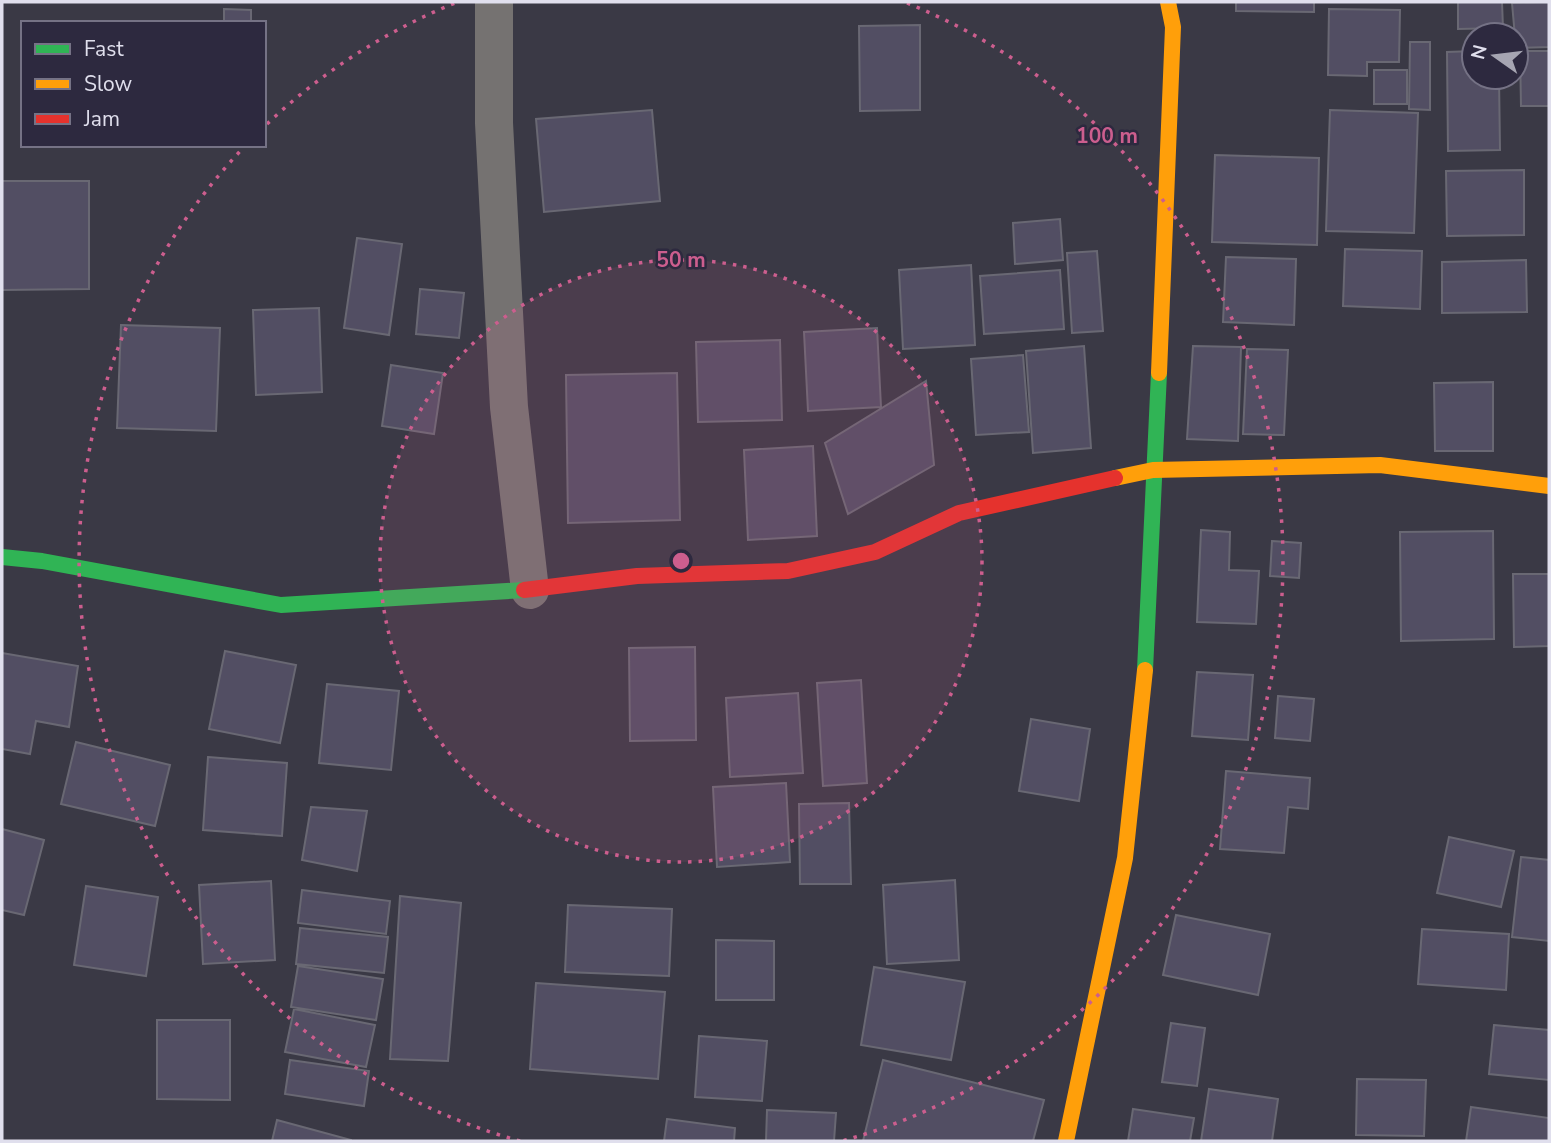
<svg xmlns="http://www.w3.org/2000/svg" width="1551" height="1143" font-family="'Nunito Sans',sans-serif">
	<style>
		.building { fill: #524e63; stroke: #696873; stroke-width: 2 }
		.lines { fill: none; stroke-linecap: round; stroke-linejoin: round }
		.street { stroke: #757271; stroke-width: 38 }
		.fast { stroke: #30b455; stroke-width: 16 }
		.slow { stroke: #ff9f0a; stroke-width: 16 }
		.jam { stroke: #e5322d; stroke-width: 16 }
		.ring { fill: none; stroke: #cc5e8e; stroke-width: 3.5; stroke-dasharray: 3.5 7 }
		.centre { fill: #cc5e8e; stroke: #2d293f; stroke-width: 3.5 }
		.ring-label { font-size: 21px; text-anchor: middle; font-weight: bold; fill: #cc5e8e; stroke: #2d293f; stroke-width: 5; stroke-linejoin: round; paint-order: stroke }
	</style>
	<rect width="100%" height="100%" fill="#3a3945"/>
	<path class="building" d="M 1236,2 L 1314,2 L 1314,12 L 1236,11 Z
		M 1458,2 L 1502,2 L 1503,28 L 1458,29 Z
		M 1549,2 L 1549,47 L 1516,48 L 1512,3 Z
		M 224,9 L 251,10 L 251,23 L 224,23 Z
		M 1329,9 L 1400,10 L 1399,62 L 1367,62 L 1367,76 L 1328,75 Z
		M 920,25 L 920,110 L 860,111 L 859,26 Z
		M 1410,42 L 1430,42 L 1430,110 L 1409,109 Z
		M 1474,51 L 1474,77 L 1499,77 L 1500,150 L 1448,151 L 1447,52 Z
		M 1520,51 L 1549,51 L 1549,106 L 1521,106 Z
		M 1374,70 L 1407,70 L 1407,104 L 1374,104 Z
		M 652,110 L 660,201 L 544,212 L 536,119 Z
		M 1330,110 L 1418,113 L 1414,233 L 1326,231 Z
		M 1215,155 L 1319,158 L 1317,245 L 1212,242 Z
		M 1524,170 L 1524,235 L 1447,236 L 1446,171 Z
		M 2,181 L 89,181 L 89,289 L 2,290 Z
		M 1060,219 L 1063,260 L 1015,264 L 1013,223 Z
		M 357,238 L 402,244 L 389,335 L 344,328 Z
		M 1345,249 L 1422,251 L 1420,309 L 1343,306 Z
		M 1097,251 L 1103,331 L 1072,333 L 1067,253 Z
		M 1226,257 L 1296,259 L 1294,325 L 1223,322 Z
		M 1526,260 L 1527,312 L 1442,313 L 1442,262 Z
		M 971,265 L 975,345 L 903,349 L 899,270 Z
		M 1060,270 L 1064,329 L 984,334 L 980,276 Z
		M 420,289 L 464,293 L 459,338 L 416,334 Z
		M 319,308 L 322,392 L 256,395 L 253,310 Z
		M 121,325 L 220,328 L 216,431 L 117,428 Z
		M 877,328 L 881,407 L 808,411 L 804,332 Z
		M 780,340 L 782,420 L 698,422 L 696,342 Z
		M 1084,346 L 1091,448 L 1033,453 L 1026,351 Z
		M 1193,346 L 1241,347 L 1238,441 L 1187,439 Z
		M 1247,349 L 1288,350 L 1284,435 L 1243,434 Z
		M 1023,355 L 1029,432 L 976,435 L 971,359 Z
		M 391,365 L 443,373 L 434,434 L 382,426 Z
		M 677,373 L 680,520 L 568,523 L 566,375 Z
		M 926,381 L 934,465 L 848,514 L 825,443 Z
		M 1493,382 L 1493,451 L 1435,451 L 1434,383 Z
		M 813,446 L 817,536 L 748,540 L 744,450 Z
		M 1201,530 L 1230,532 L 1229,570 L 1259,571 L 1256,624 L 1197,622 Z
		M 1493,531 L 1494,639 L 1401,641 L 1400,532 Z
		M 1272,541 L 1301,543 L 1299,578 L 1270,576 Z
		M 1513,574 L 1549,574 L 1549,646 L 1514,647 Z
		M 695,647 L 696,740 L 630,741 L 629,648 Z
		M 225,651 L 296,665 L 280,743 L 209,729 Z
		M 2,653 L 78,666 L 69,727 L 36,721 L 30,754 L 2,749 Z
		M 1197,672 L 1253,675 L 1248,740 L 1192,736 Z
		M 861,680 L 867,783 L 823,786 L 817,683 Z
		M 327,684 L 399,691 L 391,770 L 319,763 Z
		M 798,693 L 803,773 L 730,777 L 726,698 Z
		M 1278,696 L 1314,699 L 1310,741 L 1275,738 Z
		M 1031,719 L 1090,729 L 1079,801 L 1019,791 Z
		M 76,742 L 170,765 L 155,826 L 61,804 Z
		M 208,757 L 287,763 L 282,836 L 203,830 Z
		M 1226,771 L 1310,778 L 1308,809 L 1288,807 L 1284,853 L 1220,849 Z
		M 786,783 L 790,862 L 717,867 L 713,787 Z
		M 849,803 L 851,884 L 800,884 L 799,804 Z
		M 311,807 L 367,811 L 357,871 L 302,860 Z
		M 2,829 L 44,840 L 24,915 L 2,910 Z
		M 1449,837 L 1514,851 L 1501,907 L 1437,893 Z
		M 1521,857 L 1549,860 L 1549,941 L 1512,937 Z
		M 955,880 L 959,960 L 887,964 L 883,885 Z
		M 271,881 L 275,960 L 203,964 L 199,885 Z
		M 86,886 L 158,897 L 146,976 L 74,965 Z
		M 302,890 L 390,901 L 386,934 L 298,923 Z
		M 400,896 L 461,903 L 448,1061 L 390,1059 Z
		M 568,905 L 672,909 L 669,976 L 565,972 Z
		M 1176,915 L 1270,934 L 1258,995 L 1163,975 Z
		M 300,928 L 388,937 L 384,973 L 296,964 Z
		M 1422,929 L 1509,934 L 1506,990 L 1418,984 Z
		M 716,940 L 774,941 L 774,1000 L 716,1000 Z
		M 298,966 L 383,979 L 376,1020 L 291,1007 Z
		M 874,967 L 965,982 L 951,1060 L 861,1045 Z
		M 536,983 L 665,992 L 658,1079 L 530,1069 Z
		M 294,1009 L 375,1025 L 366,1067 L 285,1052 Z
		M 157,1020 L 230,1020 L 230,1100 L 157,1099 Z
		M 1171,1023 L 1205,1028 L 1197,1086 L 1162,1082 Z
		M 1494,1025 L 1549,1030 L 1549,1080 L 1489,1074 Z
		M 699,1036 L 767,1041 L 762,1101 L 695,1097 Z
		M 290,1060 L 369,1071 L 364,1106 L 285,1094 Z
		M 883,1060 L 1044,1100 L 1033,1141 L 863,1141 Z
		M 1357,1079 L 1426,1080 L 1424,1136 L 1356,1135 Z
		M 1209,1089 L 1278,1099 L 1272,1141 L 1201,1141 Z
		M 1471,1107 L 1549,1118 L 1549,1141 L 1466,1141 Z
		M 1133,1109 L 1194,1118 L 1190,1141 L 1128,1141 Z
		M 767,1110 L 836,1113 L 834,1141 L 766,1141 Z
		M 667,1119 L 735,1128 L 734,1141 L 664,1141 Z
		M 277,1120 L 351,1140 L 351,1141 L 272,1141 Z"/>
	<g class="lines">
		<path class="street" d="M 494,2 L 494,123 L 509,407 L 530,590"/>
		<path class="fast" d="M 2,557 L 42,561 L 281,605 L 524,590
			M 1145,670 L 1159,373"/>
		<path class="slow" d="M 1159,373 L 1173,27 L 1168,2
			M 1115,478 L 1153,470 L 1380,465 L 1549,486
			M 1066,1141 L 1125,858 L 1145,670"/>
		<path class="jam" d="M 524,590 L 637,576 L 788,571 L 875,552 L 959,513 L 1115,478"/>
	</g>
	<circle cx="681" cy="561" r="301" fill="#cc5e8e" fill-opacity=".12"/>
	<g class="ring">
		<circle cx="681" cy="561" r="301"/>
		<path d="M520 1141A602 602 0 0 1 244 147M267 124A602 602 0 0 1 455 3M907 3A602 602 0 0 1 842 1141"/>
	</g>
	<circle cx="681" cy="561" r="10" class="centre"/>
	<g class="ring-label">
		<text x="1107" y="143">100 m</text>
		<text x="681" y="267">50 m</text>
	</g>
	<rect width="1551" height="1143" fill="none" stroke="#e0dfed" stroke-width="7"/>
	<rect x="21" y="21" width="245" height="126" fill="#2d293f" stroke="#757285" stroke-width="2"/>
	<rect x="35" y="44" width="35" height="10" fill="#30b455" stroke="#757285" stroke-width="2"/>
	<text x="84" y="56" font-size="21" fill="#e0dfed">Fast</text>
	<rect x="35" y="79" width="35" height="10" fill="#ff9f0a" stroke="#757285" stroke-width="2"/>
	<text x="84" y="91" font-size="21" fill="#e0dfed">Slow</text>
	<rect x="35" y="114" width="35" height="10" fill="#e5322d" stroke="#757285" stroke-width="2"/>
	<text x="84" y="126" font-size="21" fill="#e0dfed">Jam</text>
	<g transform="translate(1495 56) rotate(284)"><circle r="33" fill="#2d293f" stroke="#757285" stroke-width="2"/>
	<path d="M0-5L12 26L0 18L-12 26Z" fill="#a6a5b2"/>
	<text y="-10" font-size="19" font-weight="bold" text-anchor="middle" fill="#e0dfed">N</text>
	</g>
</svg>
